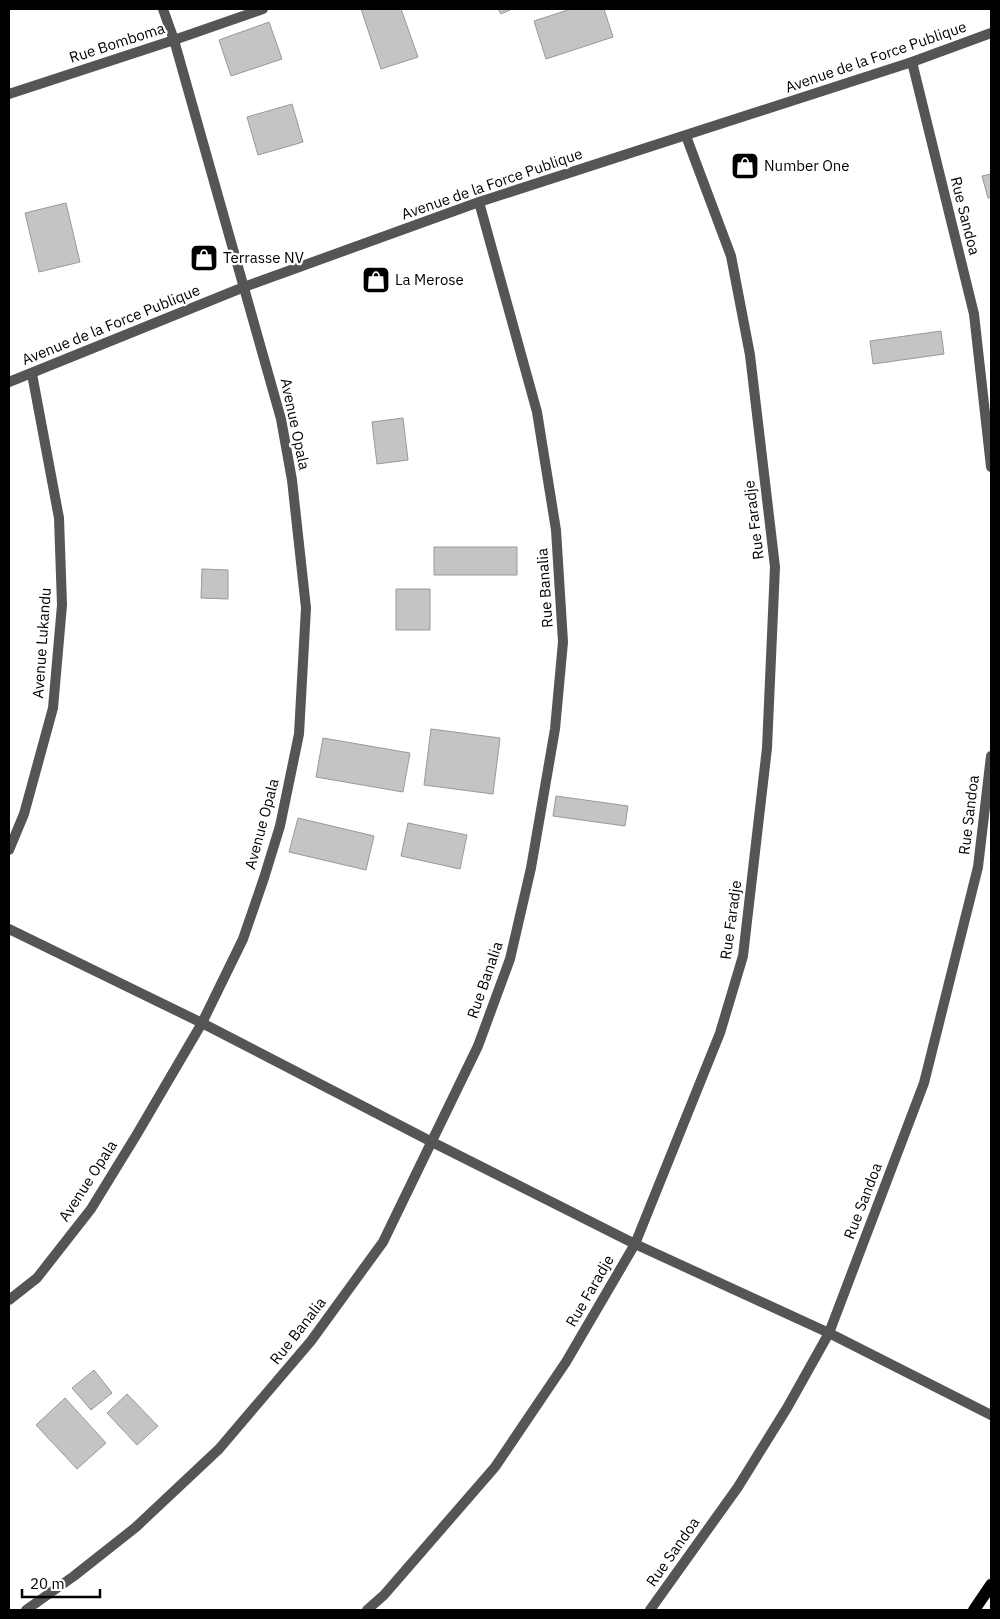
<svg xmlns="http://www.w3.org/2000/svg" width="1000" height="1619" font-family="'IBM Plex Sans',sans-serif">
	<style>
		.building { fill: #c4c4c4; stroke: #999 }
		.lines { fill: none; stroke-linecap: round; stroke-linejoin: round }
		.minor { stroke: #555; stroke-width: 10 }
		.tertiary { stroke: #555; stroke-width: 10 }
		.primary { stroke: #000; stroke-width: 12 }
		.labels { text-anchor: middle; stroke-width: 4.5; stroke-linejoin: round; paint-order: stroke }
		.street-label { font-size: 15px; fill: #000; stroke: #fff }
		.poi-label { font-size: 15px; fill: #000; stroke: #fff; text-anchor: start }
	</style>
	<rect width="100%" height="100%" fill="#fff"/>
	<path class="building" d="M 361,9 L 401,9 L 418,57 L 381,69 Z
		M 498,9 L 512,9 L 501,14 Z
		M 571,9 L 604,9 L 613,37 L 546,59 L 534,21 Z
		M 269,22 L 282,59 L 231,76 L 219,40 Z
		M 292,104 L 303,142 L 258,155 L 247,117 Z
		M 991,174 L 991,198 L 988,198 L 982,176 Z
		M 66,203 L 80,262 L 39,272 L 25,213 Z
		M 941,331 L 944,354 L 873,364 L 870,341 Z
		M 403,418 L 408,460 L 377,464 L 372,422 Z
		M 434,547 L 517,547 L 517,575 L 434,575 Z
		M 202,569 L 228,570 L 228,599 L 201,598 Z
		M 396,589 L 430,589 L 430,630 L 396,630 Z
		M 431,729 L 500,738 L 493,794 L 424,785 Z
		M 323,738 L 410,753 L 403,792 L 316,777 Z
		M 556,796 L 628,806 L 625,826 L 553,816 Z
		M 298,818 L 374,836 L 366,870 L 289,852 Z
		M 408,823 L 467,835 L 460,869 L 401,856 Z
		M 94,1370 L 112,1393 L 91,1410 L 72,1388 Z
		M 127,1394 L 158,1426 L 137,1445 L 107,1413 Z
		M 65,1398 L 106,1443 L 77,1469 L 36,1425 Z"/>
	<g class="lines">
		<path class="minor" d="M 912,62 L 974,314 L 991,467
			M 9,94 L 174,40 L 263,9
			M 9,850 L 24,814 L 53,708 L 62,605 L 59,518 L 32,374
			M 9,929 L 202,1023 L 432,1142 L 635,1244 L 829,1333 L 991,1415
			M 9,1300 L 37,1278 L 91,1209 L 137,1134 L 202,1023 L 243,939 L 264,878 L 280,826 L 299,734 L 306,608 L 292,480 L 281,419 L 174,40 L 163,9
			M 26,1610 L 74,1576 L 136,1527 L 219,1449 L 311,1341 L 383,1242 L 478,1046 L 510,959 L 531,868 L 555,729 L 563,642 L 556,530 L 537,412 L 479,202
			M 367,1610 L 384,1595 L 495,1467 L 566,1362 L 635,1244 L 720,1033 L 743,956 L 767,748 L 775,567 L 750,355 L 731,256 L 686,136
			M 650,1610 L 738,1487 L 787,1408 L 829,1333 L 924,1083 L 978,867 L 991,756"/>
		<path class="tertiary" d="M 9,382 L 244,287 L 479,202 L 912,62 L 991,33"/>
		<path class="primary" d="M 974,1610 L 991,1585"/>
	</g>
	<defs>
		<symbol id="shop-square" viewBox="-11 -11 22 22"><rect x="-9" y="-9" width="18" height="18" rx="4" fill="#000" stroke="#fff"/><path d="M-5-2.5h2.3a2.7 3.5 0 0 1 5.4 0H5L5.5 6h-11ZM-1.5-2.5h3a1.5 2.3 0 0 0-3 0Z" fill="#fff"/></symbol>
	</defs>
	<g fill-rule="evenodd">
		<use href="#shop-square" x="729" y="150" width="32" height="32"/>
		<use href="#shop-square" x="188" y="242" width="32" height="32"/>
		<use href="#shop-square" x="360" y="264" width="32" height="32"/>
	</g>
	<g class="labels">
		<g class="street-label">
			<text transform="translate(117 43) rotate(-18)" y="5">Rue Bomboma</text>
			<text transform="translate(876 57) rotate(-19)" y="5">Avenue de la Force Publique</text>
			<text transform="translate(492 184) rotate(-19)" y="5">Avenue de la Force Publique</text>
			<text transform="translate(965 216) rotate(76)" y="5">Rue Sandoa</text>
			<text transform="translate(111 325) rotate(-22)" y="5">Avenue de la Force Publique</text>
			<text transform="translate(295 424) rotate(78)" y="5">Avenue Opala</text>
			<text transform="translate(754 520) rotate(-97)" y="5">Rue Faradje</text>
			<text transform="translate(545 588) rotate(-94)" y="5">Rue Banalia</text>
			<text transform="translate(42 643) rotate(-86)" y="5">Avenue Lukandu</text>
			<text transform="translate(969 815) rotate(-83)" y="5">Rue Sandoa</text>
			<text transform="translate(262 824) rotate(-75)" y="5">Avenue Opala</text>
			<text transform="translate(731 920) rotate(-82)" y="5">Rue Faradje</text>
			<text transform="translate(485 980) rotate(-71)" y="5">Rue Banalia</text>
			<text transform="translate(88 1181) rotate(-57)" y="5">Avenue Opala</text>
			<text transform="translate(863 1201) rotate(-69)" y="5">Rue Sandoa</text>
			<text transform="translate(590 1291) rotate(-60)" y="5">Rue Faradje</text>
			<text transform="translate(298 1331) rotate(-52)" y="5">Rue Banalia</text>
			<text transform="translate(673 1552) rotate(-55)" y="5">Rue Sandoa</text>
		</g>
		<g class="poi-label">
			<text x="764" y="171">Number One</text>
			<text x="223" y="263">Terrasse NV</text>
			<text x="395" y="285">La Merose</text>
		</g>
	</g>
	<rect width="1000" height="1619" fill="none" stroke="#000000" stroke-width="20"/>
	<path d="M22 1589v8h78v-8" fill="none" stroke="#000000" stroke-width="2.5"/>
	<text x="30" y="1589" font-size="15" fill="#000000" stroke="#ffffff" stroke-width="4" paint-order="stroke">20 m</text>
</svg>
